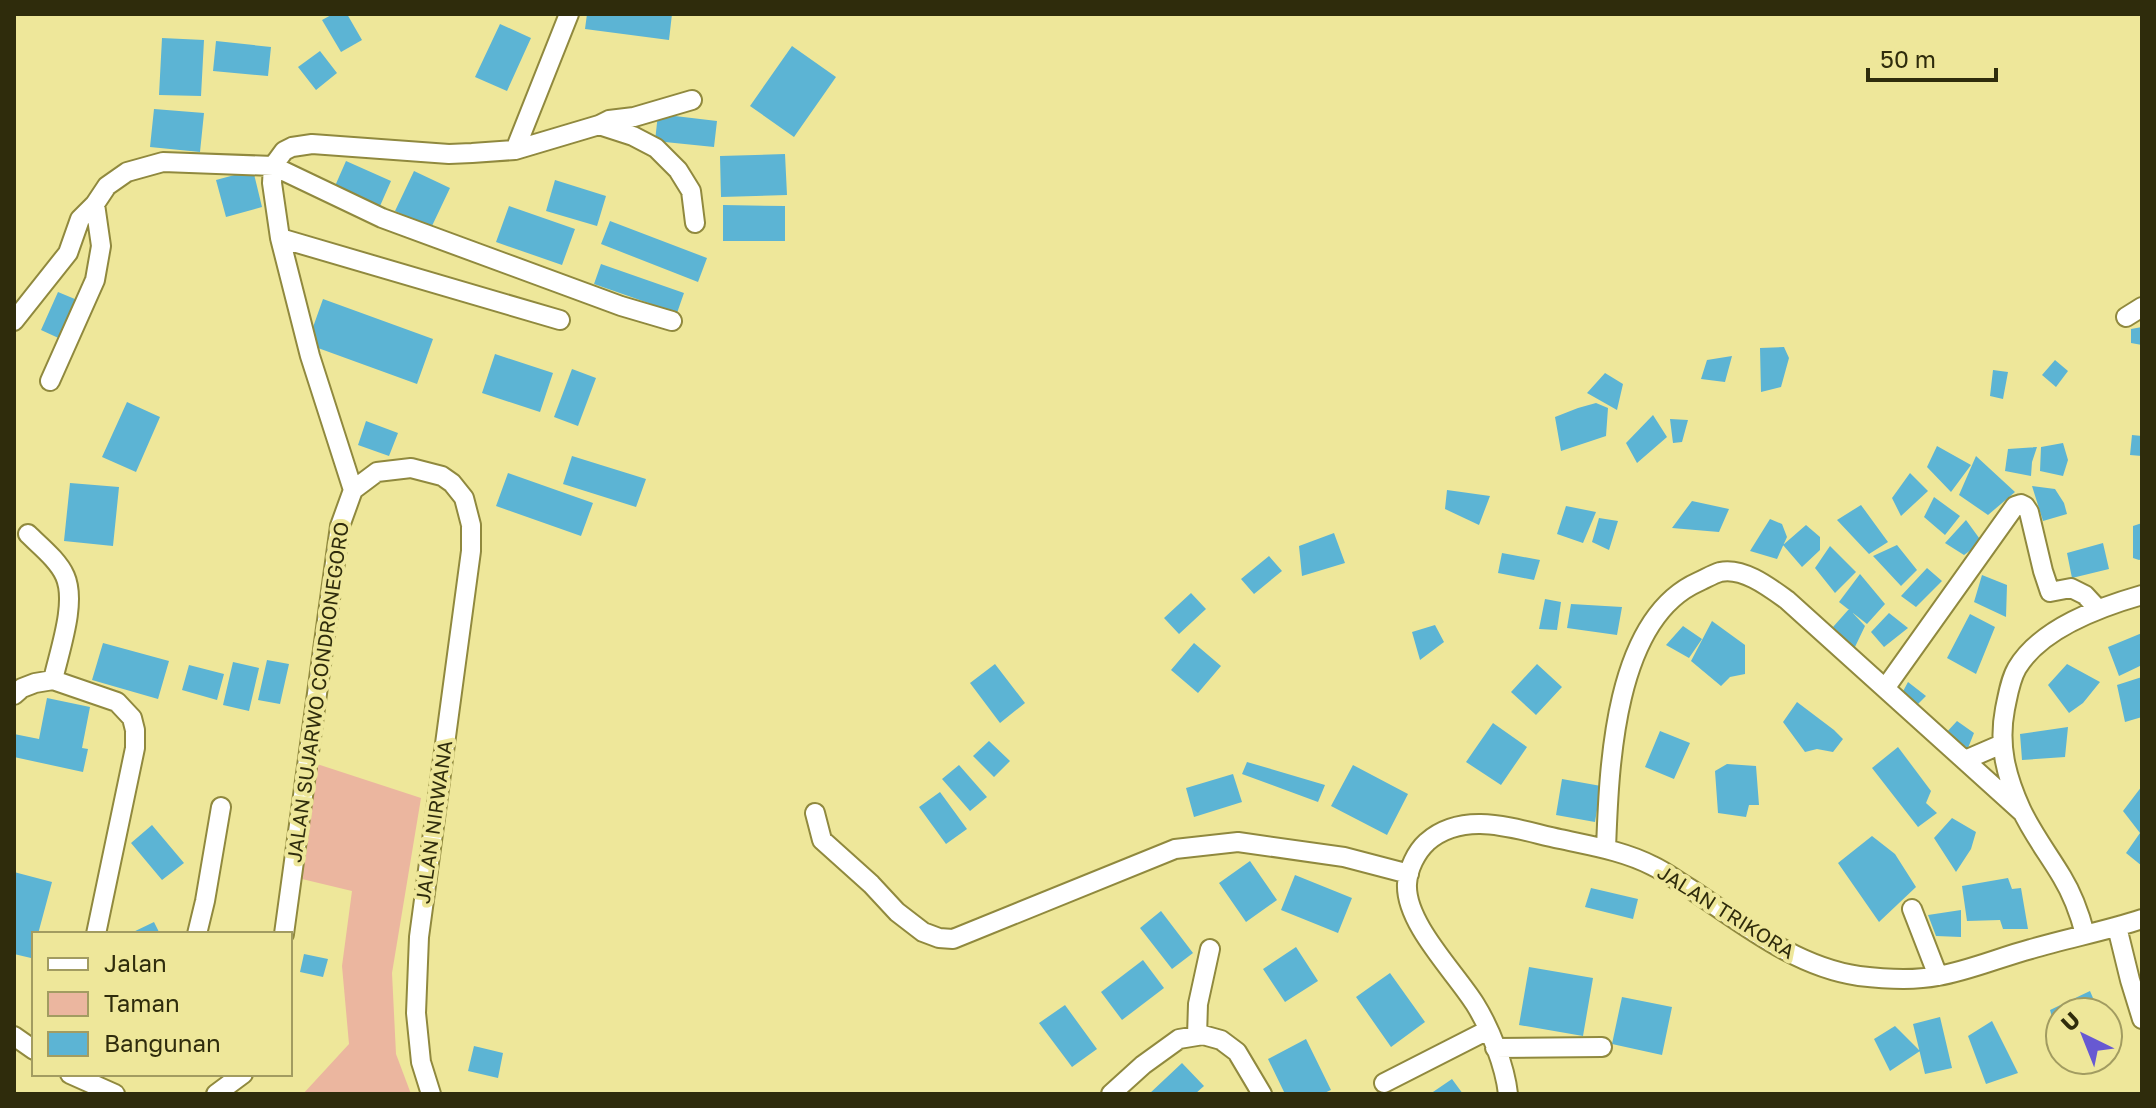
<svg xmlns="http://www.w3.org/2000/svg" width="2156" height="1108" font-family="'Golos Text',sans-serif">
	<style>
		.green { fill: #ebb69f }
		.building { fill: #5cb4d4 }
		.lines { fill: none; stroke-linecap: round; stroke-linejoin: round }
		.minor-casing { stroke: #90893e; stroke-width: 22 }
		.minor { stroke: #fff; stroke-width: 18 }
		.labels { text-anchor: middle; stroke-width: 8; stroke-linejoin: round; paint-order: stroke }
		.street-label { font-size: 20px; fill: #2f2c0c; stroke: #eee79a }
	</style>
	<rect width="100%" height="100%" fill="#eee79a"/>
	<path class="green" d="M 317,764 L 421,798 L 392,973 L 396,1054 L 411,1094 L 303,1094 L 349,1044 L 342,966 L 352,891 L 302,879 Z"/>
	<path class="building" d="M 333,14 L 347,14 L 362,40 L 341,52 L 322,20 Z
		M 587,14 L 672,14 L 669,40 L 585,29 Z
		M 500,24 L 531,38 L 507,91 L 475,77 Z
		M 162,38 L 204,40 L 201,96 L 159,95 Z
		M 216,41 L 271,47 L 268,76 L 213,71 Z
		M 792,46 L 836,77 L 794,137 L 750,106 Z
		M 320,51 L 337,73 L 316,90 L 298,67 Z
		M 154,109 L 204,113 L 200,152 L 150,147 Z
		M 658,114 L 717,121 L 714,147 L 655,141 Z
		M 785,154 L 787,195 L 721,197 L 720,156 Z
		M 346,161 L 391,181 L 380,206 L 335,186 Z
		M 253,170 L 262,207 L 226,217 L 216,180 Z
		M 414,171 L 450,188 L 431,228 L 395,211 Z
		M 555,180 L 606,196 L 597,226 L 546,211 Z
		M 723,205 L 785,206 L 785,241 L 723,241 Z
		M 509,206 L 575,229 L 562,265 L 496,242 Z
		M 610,221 L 707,258 L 698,282 L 601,244 Z
		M 601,264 L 684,293 L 677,313 L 594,284 Z
		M 58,292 L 82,302 L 65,341 L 41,330 Z
		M 323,299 L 433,339 L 417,384 L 307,344 Z
		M 2142,327 L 2142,345 L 2131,343 L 2131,329 Z
		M 1784,347 L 1789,358 L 1781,387 L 1761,392 L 1760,348 Z
		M 495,354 L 553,373 L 540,412 L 482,393 Z
		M 1732,356 L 1725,382 L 1701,379 L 1707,360 Z
		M 2055,360 L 2068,371 L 2056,387 L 2042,375 Z
		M 572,369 L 596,378 L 578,426 L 554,417 Z
		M 1993,370 L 2008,372 L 2003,399 L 1990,396 Z
		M 1605,373 L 1623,384 L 1617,410 L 1587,393 Z
		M 127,402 L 160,417 L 136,472 L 102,457 Z
		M 1596,403 L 1608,408 L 1606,436 L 1561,451 L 1555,417 L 1578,408 Z
		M 1653,415 L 1667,437 L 1637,463 L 1626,443 Z
		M 1670,419 L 1688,420 L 1682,442 L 1673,443 Z
		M 366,421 L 398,433 L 389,456 L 358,445 Z
		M 2132,435 L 2142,436 L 2142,456 L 2130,455 Z
		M 2063,443 L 2068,460 L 2063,476 L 2040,471 L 2041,447 Z
		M 1937,446 L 1971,465 L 1951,492 L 1927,467 Z
		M 2037,447 L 2032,462 L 2031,476 L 2005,471 L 2008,449 Z
		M 572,456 L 646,479 L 636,507 L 563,484 Z
		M 1976,456 L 2015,492 L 1988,515 L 1959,495 Z
		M 508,473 L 593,503 L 581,536 L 496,506 Z
		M 1910,473 L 1928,491 L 1901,516 L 1892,498 Z
		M 70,483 L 119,487 L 113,546 L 64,541 Z
		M 2032,486 L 2055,489 L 2064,503 L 2067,514 L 2043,521 Z
		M 1447,490 L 1490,496 L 1479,525 L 1445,509 Z
		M 1934,497 L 1960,516 L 1945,535 L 1924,517 Z
		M 1692,501 L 1729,509 L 1719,532 L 1672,528 Z
		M 1861,505 L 1888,542 L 1869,554 L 1837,520 Z
		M 1566,506 L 1596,512 L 1583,543 L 1557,534 Z
		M 1599,518 L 1618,521 L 1609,550 L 1592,542 Z
		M 1770,519 L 1782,524 L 1787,537 L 1777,559 L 1750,551 Z
		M 1966,520 L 1982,542 L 1964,555 L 1945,543 Z
		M 2142,523 L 2142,559 L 2139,560 L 2133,558 L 2133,526 Z
		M 1806,525 L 1820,537 L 1820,550 L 1802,567 L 1783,545 Z
		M 1334,533 L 1345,563 L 1302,576 L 1299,546 Z
		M 2103,543 L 2109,569 L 2072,578 L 2067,553 Z
		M 1897,545 L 1917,570 L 1901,586 L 1873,556 Z
		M 1830,546 L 1856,572 L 1835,593 L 1815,568 Z
		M 1502,553 L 1540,560 L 1534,580 L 1498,573 Z
		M 1269,556 L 1282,571 L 1254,594 L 1241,579 Z
		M 1927,568 L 1942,581 L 1916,607 L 1901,596 Z
		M 1860,574 L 1885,604 L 1867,624 L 1839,602 Z
		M 1982,575 L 2007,585 L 2006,617 L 1974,602 Z
		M 1191,593 L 1206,609 L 1179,634 L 1164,618 Z
		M 1545,599 L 1561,602 L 1557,630 L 1539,629 Z
		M 1571,604 L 1622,607 L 1617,635 L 1567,628 Z
		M 1849,609 L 1865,626 L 1854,649 L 1833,627 Z
		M 1889,613 L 1908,628 L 1884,647 L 1871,632 Z
		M 1970,614 L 1995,627 L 1976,674 L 1947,658 Z
		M 1712,621 L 1745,645 L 1745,674 L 1730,677 L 1721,686 L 1691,661 Z
		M 1435,625 L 1444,642 L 1420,660 L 1412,632 Z
		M 1683,626 L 1702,639 L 1689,658 L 1666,645 Z
		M 2142,633 L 2142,665 L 2119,676 L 2108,647 Z
		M 103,643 L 169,661 L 158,699 L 92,680 Z
		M 1194,643 L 1221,666 L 1198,693 L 1171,670 Z
		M 267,660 L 289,664 L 280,704 L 258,700 Z
		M 233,662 L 259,668 L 249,711 L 223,705 Z
		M 995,664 L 1025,703 L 1000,723 L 970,683 Z
		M 1537,664 L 1562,687 L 1536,715 L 1511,692 Z
		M 2067,664 L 2100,682 L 2083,703 L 2069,713 L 2048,685 Z
		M 189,665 L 224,674 L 217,700 L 182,690 Z
		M 2142,677 L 2142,717 L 2125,722 L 2117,685 Z
		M 1908,682 L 1926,696 L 1918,704 L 1901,695 Z
		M 47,698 L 90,707 L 82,748 L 88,749 L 83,772 L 14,757 L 14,734 L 39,739 Z
		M 1797,702 L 1834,730 L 1843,739 L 1833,752 L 1817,749 L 1805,752 L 1783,722 Z
		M 1957,721 L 1974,733 L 1968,748 L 1945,734 Z
		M 1493,723 L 1527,747 L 1501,785 L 1466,762 Z
		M 2068,727 L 2065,757 L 2022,760 L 2020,734 Z
		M 1660,731 L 1690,743 L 1674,779 L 1645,767 Z
		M 989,741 L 1010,761 L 994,777 L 973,756 Z
		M 1898,747 L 1931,791 L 1926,803 L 1937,813 L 1918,827 L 1872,768 Z
		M 1247,762 L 1325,785 L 1318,802 L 1242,774 Z
		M 1727,764 L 1756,766 L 1759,805 L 1749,805 L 1746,817 L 1718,813 L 1715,771 Z
		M 959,765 L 987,797 L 970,811 L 942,779 Z
		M 1353,765 L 1408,794 L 1387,835 L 1331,806 Z
		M 1233,774 L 1242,802 L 1194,817 L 1186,788 Z
		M 1562,779 L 1601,786 L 1595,822 L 1556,815 Z
		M 2142,786 L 2142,866 L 2126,853 L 2140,833 L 2123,811 Z
		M 940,792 L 967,829 L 946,844 L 919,807 Z
		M 1952,818 L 1976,832 L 1971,849 L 1956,872 L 1934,838 Z
		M 152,825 L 184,863 L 162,880 L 131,843 Z
		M 1872,836 L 1895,854 L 1916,887 L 1879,922 L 1838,863 Z
		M 1250,861 L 1277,900 L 1246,922 L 1219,883 Z
		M 14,872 L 52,882 L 38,934 L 34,934 L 34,948 L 31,958 L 14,954 Z
		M 1295,875 L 1352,898 L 1338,933 L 1281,910 Z
		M 2008,878 L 2012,889 L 2021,888 L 2028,929 L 2003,929 L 2000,920 L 1967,921 L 1962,886 Z
		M 1591,888 L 1638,899 L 1633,919 L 1585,907 Z
		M 1961,910 L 1961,937 L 1936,936 L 1928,915 Z
		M 1161,911 L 1193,953 L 1172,969 L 1140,928 Z
		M 154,922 L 160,934 L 129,934 Z
		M 1296,947 L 1318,981 L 1285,1002 L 1263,969 Z
		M 304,954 L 328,959 L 323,977 L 300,972 Z
		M 1143,960 L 1164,988 L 1122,1020 L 1101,992 Z
		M 1529,967 L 1593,978 L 1583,1036 L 1519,1025 Z
		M 1390,973 L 1425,1022 L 1391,1047 L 1356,997 Z
		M 2090,991 L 2099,1012 L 2060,1012 L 2060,1030 L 2056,1031 L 2050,1010 Z
		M 1622,997 L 1672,1007 L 1662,1055 L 1612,1044 Z
		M 1065,1005 L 1097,1049 L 1072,1067 L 1039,1023 Z
		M 1940,1017 L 1952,1068 L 1925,1074 L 1913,1024 Z
		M 1992,1021 L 2018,1073 L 1986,1084 L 1968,1036 Z
		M 1895,1026 L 1920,1051 L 1890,1071 L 1874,1039 Z
		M 1306,1039 L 1331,1090 L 1322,1094 L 1285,1094 L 1268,1059 Z
		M 474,1046 L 503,1053 L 498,1078 L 468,1071 Z
		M 1182,1063 L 1204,1086 L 1195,1094 L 1149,1094 Z
		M 1452,1079 L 1463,1094 L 1430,1094 Z"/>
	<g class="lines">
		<defs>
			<path id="minor" d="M 599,125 L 633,136 L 656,148 L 678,170 L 691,191 L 695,223
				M 515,150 L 569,14
				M 280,238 L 560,320
				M 2126,317 L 2142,307
				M 14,321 L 68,253 L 80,219 L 95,204 L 107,186 L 127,172 L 163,162 L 273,166 L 382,218 L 621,306 L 672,321
				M 50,381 L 95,280 L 101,246 L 95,204
				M 353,490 L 310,356 L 280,238 L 272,183 L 273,166 L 284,151 L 292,147 L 312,144 L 449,154 L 472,153 L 515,150 L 599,125 L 609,120 L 634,117 L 692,100
				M 28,534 C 40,546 58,560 65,576 C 77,603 59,652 53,680
				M 1886,687 L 2015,506 L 2021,504 L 2025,506 L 2029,512 L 2043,571 L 2050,592 L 2071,588 L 2085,595 L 2098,609
				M 14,695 L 22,688 L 35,683 L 53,680 L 117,702 L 132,718 L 135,730 L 135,748 L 96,934
				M 1965,760 L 2002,744
				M 815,813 L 822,840 L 871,884 L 897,912 L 923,932 L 939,938 L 953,939 L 1175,849 L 1238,842 L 1344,857 L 1409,874
				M 1606,849 C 1609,770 1613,620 1698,582 C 1705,579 1713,574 1720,572 C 1743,567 1769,587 1787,600 L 2022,812
				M 1912,909 L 1938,976
				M 2117,927 L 2130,980 L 2142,1019
				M 197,934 L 205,901 L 221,807
				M 284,934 L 340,526 L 353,490 L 377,472 L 411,468 L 442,476 L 452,483 L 464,498 L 471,525 L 471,551 L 419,937 L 416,1013 L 421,1062 L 431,1094
				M 2085,934 C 2080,915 2073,895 2062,877 C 2049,855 2032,833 2021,809 C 2006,776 1998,745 2005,709 C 2008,695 2010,680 2017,668 C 2041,628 2100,607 2142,595
				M 14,1036 L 34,1050
				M 1197,1036 L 1198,1004 L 1210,949
				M 1495,1048 L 1602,1047
				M 70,1074 L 115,1094
				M 1384,1083 L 1488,1030
				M 216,1094 L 243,1074
				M 1111,1094 L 1143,1065 L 1179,1039 L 1203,1035 L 1221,1040 L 1237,1052 L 1262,1094
				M 1508,1094 C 1505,1066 1490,1028 1475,1004 C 1455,972 1405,923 1407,884 C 1408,869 1416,852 1427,842 C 1465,809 1517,830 1560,839 C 1592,846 1624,851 1653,866 C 1666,872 1677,881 1689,888 C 1742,923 1795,967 1859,976 C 1884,979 1913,981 1938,976 C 1968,971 2001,957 2031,949 C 2068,938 2106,931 2142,919"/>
		</defs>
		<use href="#minor" class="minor-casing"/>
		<use href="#minor" class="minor"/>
	</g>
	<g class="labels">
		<g class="street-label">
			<text transform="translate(318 692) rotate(-82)" y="7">JALAN SUJARWO CONDRONEGORO</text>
			<text transform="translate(434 822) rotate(-82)" y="7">JALAN NIRWANA</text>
			<text transform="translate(1726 912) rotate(32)" y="7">JALAN TRIKORA</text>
		</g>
	</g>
	<rect width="2156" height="1108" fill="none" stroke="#2f2c0c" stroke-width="32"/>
	<rect x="32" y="932" width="260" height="144" fill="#eee79a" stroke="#a29c61" stroke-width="2"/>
	<rect x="48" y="958" width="40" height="12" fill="#ffffff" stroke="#a29c61" stroke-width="2"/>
	<text x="104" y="972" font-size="24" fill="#2f2c0c">Jalan</text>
	<rect x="48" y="992" width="40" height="24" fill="#ebb69f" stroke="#a29c61" stroke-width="2"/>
	<text x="104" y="1012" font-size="24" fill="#2f2c0c">Taman</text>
	<rect x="48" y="1032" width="40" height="24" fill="#5cb4d4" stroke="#a29c61" stroke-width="2"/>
	<text x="104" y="1052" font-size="24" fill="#2f2c0c">Bangunan</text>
	<g transform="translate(2084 1036) rotate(317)"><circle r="38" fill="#eee79a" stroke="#a29c61" stroke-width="2"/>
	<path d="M0-6L14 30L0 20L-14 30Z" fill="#6759d2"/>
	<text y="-12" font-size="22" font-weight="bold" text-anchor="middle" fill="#2f2c0c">U</text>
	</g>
	<path d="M1868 68v12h128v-12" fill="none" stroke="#2f2c0c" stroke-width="4"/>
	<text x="1880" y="68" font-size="24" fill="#2f2c0c" stroke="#eee79a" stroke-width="6" paint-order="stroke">50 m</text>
</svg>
